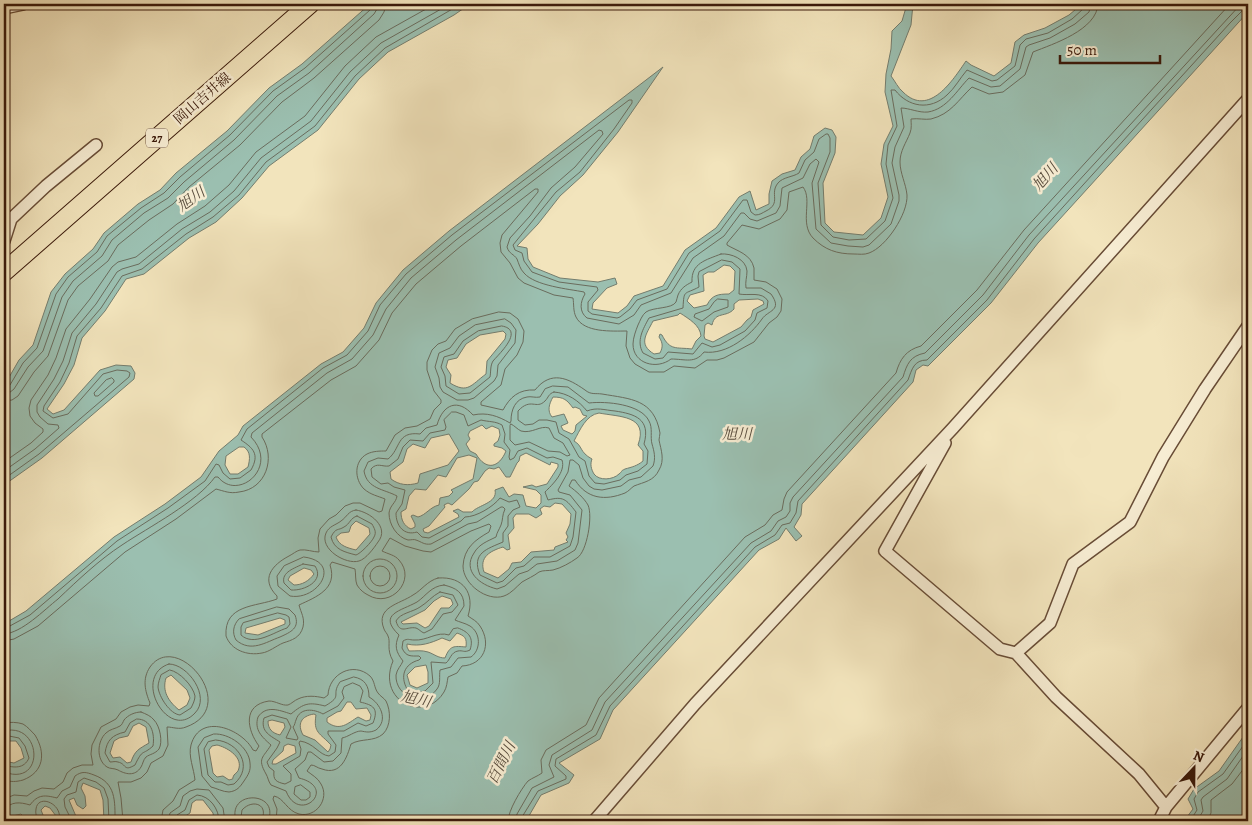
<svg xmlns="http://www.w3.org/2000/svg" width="1252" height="825" font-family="Alegreya,'Noto Serif JP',serif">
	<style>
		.water { fill: #9bbfb0; stroke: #747d6e; fill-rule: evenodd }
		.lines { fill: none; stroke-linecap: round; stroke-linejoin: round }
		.shore { stroke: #6a6c5d; stroke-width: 1 }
		.street-casing { stroke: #684c36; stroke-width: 14 }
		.primary-casing { stroke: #3a190a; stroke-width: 20 }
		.street { stroke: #f7edd3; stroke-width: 11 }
		.primary { stroke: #f2e4bc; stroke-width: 18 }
		.labels { text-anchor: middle; stroke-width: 5; stroke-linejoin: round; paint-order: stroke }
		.shield { fill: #f7edd3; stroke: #735946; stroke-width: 1 }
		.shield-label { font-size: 12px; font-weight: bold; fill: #3a190a }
		.street-label { font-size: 14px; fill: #3a190a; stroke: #f7edd3 }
		.water-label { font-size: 15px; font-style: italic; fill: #574b3c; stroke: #f7edd3 }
	</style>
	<rect width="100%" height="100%" fill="#f2e4bc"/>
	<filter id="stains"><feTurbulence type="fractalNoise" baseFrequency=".004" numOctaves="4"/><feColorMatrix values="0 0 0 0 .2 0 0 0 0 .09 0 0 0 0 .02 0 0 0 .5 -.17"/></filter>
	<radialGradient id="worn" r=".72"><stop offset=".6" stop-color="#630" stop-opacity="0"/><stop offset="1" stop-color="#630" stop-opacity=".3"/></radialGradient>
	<path class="water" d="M 370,4 L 470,4 L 454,15 L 388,52 L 359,79 L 318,130 L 269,166 L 242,198 L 216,222 L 189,238 L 144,274 L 126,279 L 105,311 L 82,338 L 74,365 L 64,384 L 47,409 L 53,414 L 64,410 L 100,370 L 116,365 L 131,366 L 135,373 L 134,379 L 42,458 L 4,485 L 4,386 L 19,360 L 33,345 L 51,292 L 65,274 L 93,249 L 104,233 L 138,204 L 160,190 L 176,173 L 227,131 L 269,88 L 302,64 Z
		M 907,4 L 913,4 L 911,25 L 891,76 C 895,81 898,88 903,92 C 929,118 953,80 966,61 L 971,65 L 994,76 L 1011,63 L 1015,42 L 1024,35 L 1045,28 L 1069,15 L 1082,4 L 1248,4 L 1248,12 L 1038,243 L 991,303 L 928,366 L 923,365 L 916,370 L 913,382 L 802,504 L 801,515 L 794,527 L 802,536 L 796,541 L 786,528 L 779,539 L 759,550 L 613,710 L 600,739 L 559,763 L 574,775 L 569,783 L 541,795 L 526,821 L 214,821 L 213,813 L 203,800 L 196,800 L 192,803 L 190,813 L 178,821 L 104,821 L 103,800 L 100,790 L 83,783 L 81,788 L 85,796 L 86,806 L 83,809 L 77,805 L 74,798 L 69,800 L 78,821 L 54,821 L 56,816 L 50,808 L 45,806 L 41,810 L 43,815 L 42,821 L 28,821 L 21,814 L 13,816 L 17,821 L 4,821 L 4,761 L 14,763 L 24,758 L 21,748 L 16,741 L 8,741 L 4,744 L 4,624 L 26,611 L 114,537 L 165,504 L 201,477 L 219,451 L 238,435 L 243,426 L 321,364 L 343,352 L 364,328 L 376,303 L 403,270 L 449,231 L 663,67 L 618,132 L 583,175 L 560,196 L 538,224 L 517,246 L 527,248 L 528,259 L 533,267 L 560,278 L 598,282 L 615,278 L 617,284 L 607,288 L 593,303 L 592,309 L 618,313 L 627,306 L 634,296 L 663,286 L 685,250 L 716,228 L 739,197 L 750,191 L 756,210 L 769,204 L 769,194 L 772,181 L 782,174 L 795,170 L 801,157 L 810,149 L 814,136 L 825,128 L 832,130 L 836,137 L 835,153 L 823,183 L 825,223 L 834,232 L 863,235 L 881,218 L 888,197 L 881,164 L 884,144 L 893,126 L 885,92 L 886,74 L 891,49 L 892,31 L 902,21 ZM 724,265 L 730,266 L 735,271 L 734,290 L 729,294 C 718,294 712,295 707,305 L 694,308 L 687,301 L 690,295 L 704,291 L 703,275 L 708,272 L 714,272 ZM 758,299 L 763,301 L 764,304 L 753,310 L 751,317 L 747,320 L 741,327 L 713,342 L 705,339 L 704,336 L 705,325 L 708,323 L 712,325 C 715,311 726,318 734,309 L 734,304 L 739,300 ZM 680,313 C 689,319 700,325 701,336 L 696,341 L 692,349 C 676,347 670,351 662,335 L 660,334 L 659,337 C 663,343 663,347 660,353 L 654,354 C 638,344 646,335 653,321 L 678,315 ZM 503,331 L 506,334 L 505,339 L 487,361 L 486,374 C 471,385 468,394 450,383 L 451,375 L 446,367 L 448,360 L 457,358 L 466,344 L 480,335 ZM 553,397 C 564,397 567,400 573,408 L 575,407 L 580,409 L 583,415 L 587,416 L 576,425 L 575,431 L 572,434 L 563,430 L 561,426 L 568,423 L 564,414 L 552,417 C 547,411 549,404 553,397 ZM 599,413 C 619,417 649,415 638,445 L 643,451 L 643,461 C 637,466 632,467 625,469 C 619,472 624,470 619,474 C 613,480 599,481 594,474 C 591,469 590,464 592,459 C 579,452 583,446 574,441 C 580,430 586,415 599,413 ZM 482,425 L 486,429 L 492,426 L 499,429 L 500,435 L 498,441 L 494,444 L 494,446 L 502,448 L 506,451 C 499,468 486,471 476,454 L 470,451 L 466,444 L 470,439 L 468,435 L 470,431 ZM 449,434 L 459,451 L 448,465 L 420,474 L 418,483 C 408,486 399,485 391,479 L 390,472 L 403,462 L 407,449 L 413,444 L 425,448 L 431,438 ZM 239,447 L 244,447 C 251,452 250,459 248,467 L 238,474 L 230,474 L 225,465 L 226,456 ZM 526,453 L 550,465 L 551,462 L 558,464 L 558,467 L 547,484 L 536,487 L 532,485 L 523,487 L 536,490 L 541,495 L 541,503 L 536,508 L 526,506 L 523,495 L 514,494 L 509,497 L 503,487 L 495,490 C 498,503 478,505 472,512 L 463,512 L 458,509 L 453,511 L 458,514 L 459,517 L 428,533 L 424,532 L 423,529 L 429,526 L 445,507 L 444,505 L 448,503 L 452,505 L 469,489 L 474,482 L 478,481 L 485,471 L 489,468 L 494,469 L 499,467 L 506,477 L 510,477 L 517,463 L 519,461 L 520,456 ZM 469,455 L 477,458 L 473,479 L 451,490 L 453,492 L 449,496 L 440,498 L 439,505 C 430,507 426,515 418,517 L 413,515 L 411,516 L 415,524 L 415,527 L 411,529 C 404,526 401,520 401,512 L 406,509 L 409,496 L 415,489 L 426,490 L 438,475 L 446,477 L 457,458 ZM 555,503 L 562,504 L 571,514 L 570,524 L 566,533 L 568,537 L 566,540 L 568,542 L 555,547 L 554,550 L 531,552 L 521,562 L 512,563 L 509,569 L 498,578 L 484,572 C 479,557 490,551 503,547 L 507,550 L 510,549 L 508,535 L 514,528 L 513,518 L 516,514 L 529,514 L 536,518 L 542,514 L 540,509 L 544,506 L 550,507 ZM 356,521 L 369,528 L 370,534 L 356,550 C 348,548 339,546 336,537 L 341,533 L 349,532 L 351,526 ZM 304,568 L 311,570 L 314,574 C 309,581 302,585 294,585 L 288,580 L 290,576 ZM 442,596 L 451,599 L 453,604 L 449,608 L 441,608 L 429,626 L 425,628 L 417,623 L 403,624 L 401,622 L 425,610 L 434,601 ZM 280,618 L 285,620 L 285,624 L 258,635 L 245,633 L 246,628 ZM 457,633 C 465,636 467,638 466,647 C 454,646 450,645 445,658 C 438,658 434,654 428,652 C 422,650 416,651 409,651 L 407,647 L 407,644 C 420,647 431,643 442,638 L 450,641 ZM 426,665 L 428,672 L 428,683 L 417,688 L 410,685 L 407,675 L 415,667 ZM 171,675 L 187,690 L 190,698 L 187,705 L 179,710 C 168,701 162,691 166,678 ZM 347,702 L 351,702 L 356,709 L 367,708 L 371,715 L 370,720 L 366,721 L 358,717 C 348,723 340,732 327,722 L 327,718 L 337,712 L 341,711 ZM 314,714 L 316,715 C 313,733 320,733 331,745 L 330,749 L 328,752 L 315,740 L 303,735 C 297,724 301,716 314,714 ZM 272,720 L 284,723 L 285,727 L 280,735 C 272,733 268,729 268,721 ZM 139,723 L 146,727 L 149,743 C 139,749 135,750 131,762 L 127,763 L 120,757 L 113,758 L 110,753 L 114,741 L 119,738 L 128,736 L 133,726 ZM 288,744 L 295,746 L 296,753 L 276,764 L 272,764 L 273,760 L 283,751 L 284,746 ZM 217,745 C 226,747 242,756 239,768 C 238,772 237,772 234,775 C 231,781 235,778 229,780 L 223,776 L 217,777 L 213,773 L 209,750 L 212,746 Z
		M 1248,730 L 1248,821 L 1184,821 L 1193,809 L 1188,799 L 1194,789 L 1219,771 Z"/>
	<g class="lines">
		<path class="shore" d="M 721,254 C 731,253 746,259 747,271 C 747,277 745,282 746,288 L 761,288 L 771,294 C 783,311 768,310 762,319 C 750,336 727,355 704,352 C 695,364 685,359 671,359 C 657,370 633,364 633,344 C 633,338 636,330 638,325 C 640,321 642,315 646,312 C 653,307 672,309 676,302 C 677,300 677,297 678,295 C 681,288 686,285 692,282 C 691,263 706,260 721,254 Z
			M 722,260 L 732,262 L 740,269 L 739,294 C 749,296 762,291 768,301 L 767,308 L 757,313 L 755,320 L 745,331 L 720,345 L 712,347 L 702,343 L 693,354 L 668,352 L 663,358 L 655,359 L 643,353 C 636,341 643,329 649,318 L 683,308 C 684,289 684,295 699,287 L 698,276 L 699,272 Z
			M 718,299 L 728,300 L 728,307 L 714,312 L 702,321 L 694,317 L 695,314 L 709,309 L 714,302 Z
			M 499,312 L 510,313 L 518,319 L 524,331 L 523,342 L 517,355 L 505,369 L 501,385 L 481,402 L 481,405 L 503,410 C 510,397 519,389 535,390 C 551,370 568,378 585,390 C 591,395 595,393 602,394 C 631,399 654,399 660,433 C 660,435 659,438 659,440 C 661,450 665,460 659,470 C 654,481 644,482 634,486 C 631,488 629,491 625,493 C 605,501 587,499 575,480 L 572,480 L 569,486 C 576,491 584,498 588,505 C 593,516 587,552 577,558 C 570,563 561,568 553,570 C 548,571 543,570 539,572 C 534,576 527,579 522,582 C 516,587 512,593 504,596 C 487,602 463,584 463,566 C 464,548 475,540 489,532 L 491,526 L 489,524 L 471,531 L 431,552 L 423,551 L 405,546 L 390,538 L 382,551 C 388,554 395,555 399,560 C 417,580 391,609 368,595 C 364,593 360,590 357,585 C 355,580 356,574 355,569 L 332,562 L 330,565 C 338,589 316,597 299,605 C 301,613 305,618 303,627 C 300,638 292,640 283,643 C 276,646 269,652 262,653 C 247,656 231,650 226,636 C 224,604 256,607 277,599 L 277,596 C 260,579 272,565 289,556 C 293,554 296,551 300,550 C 306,549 313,552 319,552 L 318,538 L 320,529 L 329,519 L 336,515 L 345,506 L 353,503 L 360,503 L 379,512 L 382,511 L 385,499 C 378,496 371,495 364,489 C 354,479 354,461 367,454 C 373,451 380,451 386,451 L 395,435 L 405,428 L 417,426 L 430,419 L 434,410 L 441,403 L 441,400 L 434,391 L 427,370 L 427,362 L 432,350 L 438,344 L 446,341 L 455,329 L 472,319 Z
			M 505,319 L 511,323 L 516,330 L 515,343 L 498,365 L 497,376 L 494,381 L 474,398 L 468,400 L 457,400 L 443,392 L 440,387 L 439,378 L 435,367 L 439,353 L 450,348 L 459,336 L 475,325 Z
			M 502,326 C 525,330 499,354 493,361 C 490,366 491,372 490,377 L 470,393 L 459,394 L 446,386 L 445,376 L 441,367 L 444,357 L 454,354 L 463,341 L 478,331 Z
			M 112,378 L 114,380 L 114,382 L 98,396 L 95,396 L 94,393 L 106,380 Z
			M 553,386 L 568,387 L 589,403 C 606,401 641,404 649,421 C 653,428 650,437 652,444 C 654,451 656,458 653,466 L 641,477 L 629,480 L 621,486 L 602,490 L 594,489 L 589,486 L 583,478 L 579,465 L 573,460 L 570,460 L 568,472 L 558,490 L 559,492 L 570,495 L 582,510 L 578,543 L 575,550 L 557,561 L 537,564 L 528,571 L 519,574 L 505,586 L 497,589 C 480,585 462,571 474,553 C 479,544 488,541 496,537 C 497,532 499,530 501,525 C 503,520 502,515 505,509 L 503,507 L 501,507 L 477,522 L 468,524 L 431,544 C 424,545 422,542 416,540 C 414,539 411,540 408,540 C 397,537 389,525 389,513 C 390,505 396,503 397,496 C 384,489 367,489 364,471 L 368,462 L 378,458 L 388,459 C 401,449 396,431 420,434 L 426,428 L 437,425 C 443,404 458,398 473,415 C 487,412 498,416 510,423 L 511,421 C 511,410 515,399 527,397 C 531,396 535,398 540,397 L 545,389 Z
			M 4,387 L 10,385 L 23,363 L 37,348 L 56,294 L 68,277 L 97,252 L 107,236 L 141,208 L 164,193 L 180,177 L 230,135 L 273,91 L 305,68 L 370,10 L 372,4
			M 554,392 C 568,393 579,401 587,411 C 597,407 604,410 615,411 C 635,414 651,419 644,444 L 648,451 L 647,464 L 638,471 L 626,475 L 620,480 L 604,484 L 595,483 L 589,476 L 585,461 L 579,457 L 569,439 L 559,433 L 556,422 L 547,420 L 539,420 L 533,424 L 525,425 L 518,420 L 518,411 C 531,397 536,410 545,401 C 549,397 548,394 554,392 Z
			M 4,393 L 9,393 L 14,389 L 28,367 L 43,351 L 62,297 L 73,281 L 102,256 L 112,240 L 144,213 L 168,198 L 184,182 L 234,140 L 277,96 L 309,73 L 374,14 L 377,9 L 378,4
			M 4,401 L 12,400 L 18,396 L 34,372 L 48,356 L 68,300 L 78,286 L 108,261 L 118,245 L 149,220 L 173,204 L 189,187 L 240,145 L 282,102 L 314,78 L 379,20 L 384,12 L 386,4
			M 452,412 L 456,412 L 464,415 L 468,426 L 481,420 C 489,422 495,421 502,425 L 505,434 L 504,442 L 510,450 L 509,457 L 510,460 L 514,458 L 518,451 L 527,448 L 547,458 L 553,457 L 562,460 C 566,472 552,485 545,492 L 548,500 C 563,496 566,499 576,512 L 573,537 L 570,546 L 550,557 L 534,557 L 524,566 L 516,568 L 503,581 L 497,583 L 480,575 C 471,553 487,549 503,542 L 503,533 L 508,526 L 508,516 L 513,510 L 520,507 L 517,500 L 509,502 L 500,498 C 493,507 476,517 465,517 L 461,521 L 429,538 L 422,537 L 417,532 C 404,536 396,526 396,513 L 402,504 L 405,490 L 394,487 L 388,483 L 381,484 L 372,477 L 371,469 C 377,462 382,467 389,466 L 398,459 L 403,447 L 410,440 L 423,441 L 430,433 L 445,430 L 446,427 L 444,420 Z
			M 511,424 C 515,426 517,429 521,431 C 532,434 540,425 549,428 L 554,438 L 563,443 L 570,455 L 567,456 L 560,452 L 548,451 L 529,442 L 515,445 L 510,440 L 510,426 Z
			M 4,462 L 31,443 L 43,432 L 43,429 L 35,423 L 30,416 L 29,408 L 31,400 L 48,375 L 56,358 L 66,329 L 90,299 L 112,267 L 118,262 L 136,257 L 177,224 L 205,206 L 229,185 L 256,152 L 305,116 L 345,66 L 376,37 L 435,4
			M 4,471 L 35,449 L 59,428 L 58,425 L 48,424 L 40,417 L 37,412 L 37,405 L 54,379 L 63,361 L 72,333 L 96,304 L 117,272 L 122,269 L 139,264 L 182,229 L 210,212 L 234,191 L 261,158 L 311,121 L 350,72 L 381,43 L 450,4
			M 4,479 L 39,454 L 129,377 L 130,373 L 127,371 L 117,370 L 103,374 L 68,414 L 53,418 L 43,411 L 44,406 L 60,382 L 69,363 L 77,336 L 101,308 L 122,276 L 142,269 L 186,234 L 213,217 L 239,195 L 266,162 L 315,126 L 355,76 L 385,48 L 461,4
			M 356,510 C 370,512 390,527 378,542 C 374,548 366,559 359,561 C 346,565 319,549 326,533 C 329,526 336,525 341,521 C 347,517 348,511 356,510 Z
			M 357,516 L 372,524 C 374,528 377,532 374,537 C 372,542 360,554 356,555 C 345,552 334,550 331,537 C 336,527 338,531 344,527 C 350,524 350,518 357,516 Z
			M 304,557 C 343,562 318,601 290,596 L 278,586 L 277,576 L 284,566 Z
			M363 576a17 17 0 1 1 34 0a17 17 0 1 1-34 0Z
			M 303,564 L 315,566 C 325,581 304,591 291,590 L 284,583 C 281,572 295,568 303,564 Z
			M370 576a10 10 0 1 1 20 0a10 10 0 1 1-20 0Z
			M 438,578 C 464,576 475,594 468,616 C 472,619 477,621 480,626 C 492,644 484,665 462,666 L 457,673 L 448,677 C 447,682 447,687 444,692 C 425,724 376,701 393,661 C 386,649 391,642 388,636 C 387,633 385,632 384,629 C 375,607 400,604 413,595 C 422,590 427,581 438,578 Z
			M 444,585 C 456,588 464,592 464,606 L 455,620 C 459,622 465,623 470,626 C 481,633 481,650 471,657 L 458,658 L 451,667 L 440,670 C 439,676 441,684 437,689 C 424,708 395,697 396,675 C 397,669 401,666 403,661 C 396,652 394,646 399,635 C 377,614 401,611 417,602 C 426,596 431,586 444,585 Z
			M 440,592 L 453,595 L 458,605 L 452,612 L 443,614 L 432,629 L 424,633 C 421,632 419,629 416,628 C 407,626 400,635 396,621 C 400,613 413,612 420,607 C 427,603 432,596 440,592 Z
			M 277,607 L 289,609 L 295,615 C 300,628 291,632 280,637 C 266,642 251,653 236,640 C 232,633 233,625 239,619 Z
			M 278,613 L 286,615 L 289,617 L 290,624 L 287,628 C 274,632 254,647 241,635 L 241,627 L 243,623 Z
			M 4,628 L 8,627 L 30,615 L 117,541 L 168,508 L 205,481 L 216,464 L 219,465 L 223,473 L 230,479 L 240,478 L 251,470 C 260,454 253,448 241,440 L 247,429 L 323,368 L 347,355 L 368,331 L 380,305 L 406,274 L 452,235 L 629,100 L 632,100 L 632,103 L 614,129 L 580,172 L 556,192 L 513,245 L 515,250 L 522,253 L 524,261 L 532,272 L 559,282 L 597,287 L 598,290 L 588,302 L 588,311 L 592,314 L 617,318 L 620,317 L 630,309 L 637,300 L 667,289 L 689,253 L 720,231 L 743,200 L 747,200 L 751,212 L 755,215 C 760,215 762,213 766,211 C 782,203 769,194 778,183 C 783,177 793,177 799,173 L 805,160 L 814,152 L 819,139 L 826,134 L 828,134 L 830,138 L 830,152 L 818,183 L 821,225 L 833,237 L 849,240 L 866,239 L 885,221 L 893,198 L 886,164 L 888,145 L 897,126 L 891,90 L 895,90 C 908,107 930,111 947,95 C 955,88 960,78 967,70 L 992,81 L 997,80 L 1015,66 L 1020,45 L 1026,39 L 1048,33 L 1072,19 L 1083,9 L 1085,4
			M 458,628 C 469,632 474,638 470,650 C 464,653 463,650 458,651 C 451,652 450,660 446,663 L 431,662 L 433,683 L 425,691 L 416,693 L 407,689 C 400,676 404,664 419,660 L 421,658 L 419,656 C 411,656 406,657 402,648 L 403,641 C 408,638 409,640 414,640 C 427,641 437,631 449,635 L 453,629 Z
			M 4,634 C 22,633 44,610 58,599 C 78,580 99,560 122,545 C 149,527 197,502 215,477 L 218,477 C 238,502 280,467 251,437 L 252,433 L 327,373 L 352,359 L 373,335 L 386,309 L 411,278 L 456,240 L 599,130 L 602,131 L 603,134 L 575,167 L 551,188 L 530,216 L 510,238 L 507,247 C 509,254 514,254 517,259 C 519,264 520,269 524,273 C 535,286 569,289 584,292 L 585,294 C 580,302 579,312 587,318 L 619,324 L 634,315 L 641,305 L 671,293 L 693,258 L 724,236 L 741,213 L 744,213 L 750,219 L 757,221 L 776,213 L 780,206 L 782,188 L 803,178 L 810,164 L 816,159 L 819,162 L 812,183 L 816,229 L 831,243 L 848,246 L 863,247 L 869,245 L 891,224 L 899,201 L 899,195 L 892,163 L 895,147 L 904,127 L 901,108 C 909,108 919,113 928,112 C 947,109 957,90 969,78 L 991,87 L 1000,86 L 1020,69 L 1026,47 L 1029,45 L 1050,38 L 1075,24 L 1089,12 L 1091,4
			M 4,641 L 14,639 L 38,626 L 125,552 L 176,519 L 216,489 C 224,491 230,494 239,492 C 266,489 276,458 262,437 L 262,434 L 331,380 L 356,366 L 379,340 L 392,313 L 416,284 L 461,246 L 535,189 L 538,189 L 538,192 L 502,235 L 500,243 L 501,252 L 510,263 L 518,278 L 524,283 L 554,295 L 573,298 C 574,304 573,311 576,317 C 584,333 612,331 627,331 L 626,346 L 630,358 L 635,364 L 649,372 L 664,372 L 674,366 L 695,368 L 707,360 L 717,360 L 724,358 L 754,342 L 769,323 L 777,317 L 781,311 L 782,299 L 777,289 L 766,282 L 754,280 C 754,276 754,272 754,268 C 751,254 737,251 727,245 L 727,243 L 742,225 L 759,229 L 780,219 L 787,210 L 789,192 L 803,187 C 813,200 799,223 813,238 C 825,250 837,254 854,254 C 859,254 864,255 869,253 C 886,247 908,214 907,195 C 906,184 900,173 900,162 C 900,151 906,143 910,133 C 912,128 911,123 911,119 C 918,118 925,120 931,119 C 951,114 958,100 972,87 L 989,94 L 1003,92 L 1025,75 L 1033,52 C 1053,44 1097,30 1098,4
			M 169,664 C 188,664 211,697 195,713 C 168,742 131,676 169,664 Z
			M 170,670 C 180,672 193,686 195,696 C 195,700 193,704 191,708 L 180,715 C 170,714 159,697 158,687 C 158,683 160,678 161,675 Z
			M 354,677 C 365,679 369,686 369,697 C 380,703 389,720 376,730 C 370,733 366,732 361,731 C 355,731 348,737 342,738 L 341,753 L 333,761 L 324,762 L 311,752 L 308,752 L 305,760 L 295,769 L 299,778 C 339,788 299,825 286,791 L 271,785 C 268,781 268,777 266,774 C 257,758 263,758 271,745 C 262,737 254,730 258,717 C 266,705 279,710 291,714 C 304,703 309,702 325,706 C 344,695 330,696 340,682 Z
			M 353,683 L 360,686 L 363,691 L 360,702 C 373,705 379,708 373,723 L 366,726 L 358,723 L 344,731 L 328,731 L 328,734 L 336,745 L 335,752 L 329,756 C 319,755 314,743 300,741 L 299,743 L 301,749 L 300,756 L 283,766 L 291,774 L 291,781 L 285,784 C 276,782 273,780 274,771 L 269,767 L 267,762 L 277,748 L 280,742 C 271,736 260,732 264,718 L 272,715 L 287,719 L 291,727 L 286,738 L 297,740 L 298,738 L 293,727 C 295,725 295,722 296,720 C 300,707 314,709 323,714 L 338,706 L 344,698 L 342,692 L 344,687 Z
			M 141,712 C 146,714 151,716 154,720 C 160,726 163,742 159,749 C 155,754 150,754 146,757 C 143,760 143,764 141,767 C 135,777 125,774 118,770 C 114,768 110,769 107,767 C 96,760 97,741 106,733 C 110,729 115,729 120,726 C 122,725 123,722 124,720 C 128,715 135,712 141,712 Z
			M 137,719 C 151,719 155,733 153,746 C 142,756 143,748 135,765 C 123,772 127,764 118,762 C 115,761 113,762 110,762 L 105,753 C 107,740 112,735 125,732 L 130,723 Z
			M 4,723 C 10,722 17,722 23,724 C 28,727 31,731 35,735 C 46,753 44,772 23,780 C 16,782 11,782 4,780
			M 4,731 C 42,721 46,788 4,772
			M 214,734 C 229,733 249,747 250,763 C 251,771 248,775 244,781 C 240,787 237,791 229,792 C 223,792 216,788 211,787 L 202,776 L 198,747 L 204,738 Z
			M 4,738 L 9,736 L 19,738 L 25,746 L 29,758 C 24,769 14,768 4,765
			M 216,740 C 239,742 254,767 234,784 L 228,785 L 221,782 L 215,782 L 208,775 L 204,749 L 208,742 Z
			M 301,785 L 310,792 L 310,797 L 306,800 L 301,800 L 294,794 L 295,787 Z
			M 4,799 L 14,795 L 27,796 L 34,791 L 42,788 L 54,789 L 63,782 L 67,773 L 73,768 L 82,765 L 93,765 L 91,754 L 92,745 L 101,727 L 116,719 L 121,712 L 130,707 L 138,705 L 149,706 L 150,703 C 145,691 142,679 150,667 C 177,629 242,707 186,727 C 179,730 173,727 167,727 L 168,745 L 163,756 L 151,763 L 147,772 L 141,778 L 131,782 L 118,782 L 121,798 L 123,821
			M 4,810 C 11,801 20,802 30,805 C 38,794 45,795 57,798 L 62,791 L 70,787 L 75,776 C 82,771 86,772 94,775 C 116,783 115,801 115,821
			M 37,821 C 37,817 35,813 36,809 C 38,793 64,804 59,821
			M 72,821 L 65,807 L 64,799 L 67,795 L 76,792 L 78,782 L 84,778 L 96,782 L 104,788 L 108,799 L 109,821
			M 161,821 L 163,810 L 173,801 L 179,790 L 195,780 C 194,769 188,756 191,745 C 200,712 242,729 253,750 L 256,751 L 259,746 C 247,730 242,705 269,701 C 276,701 282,706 288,705 C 291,704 295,700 298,699 C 306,695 316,696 324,698 L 328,695 C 329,674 353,661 370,676 C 375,681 374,688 378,693 C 380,696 384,698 386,701 C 391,711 391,726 383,734 C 374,742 361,738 351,744 C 347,757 341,776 322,769 C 317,768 315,765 311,765 L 307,771 C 312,775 318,778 321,784 C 330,799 316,818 299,814 C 287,811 284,798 274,796 L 273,799 L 277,809 L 276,821
			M 168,821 L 170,813 L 180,806 L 183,796 L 190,791 L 197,789 L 209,790 L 223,808 L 225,821
			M 175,821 L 177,815 L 185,810 L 189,800 L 197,795 C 210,796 219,809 219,821
			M 236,821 C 226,789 281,791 268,821
			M 244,821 L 241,817 L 242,810 C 253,798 270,805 261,821
			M 508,821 C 508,811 521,789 528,781 C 532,778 538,776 542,773 L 541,760 L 546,750 L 586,725 L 599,698 L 666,624 L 745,537 L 765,525 L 773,515 L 782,510 L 784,499 L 787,492 L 896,373 C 900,359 906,350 921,346 L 977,290 L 1024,230 L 1230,4
			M 515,821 L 517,814 L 532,788 L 554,777 L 549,765 L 552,755 L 592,730 L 605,702 L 751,543 L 771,531 L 778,521 L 786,517 L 790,511 L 790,503 L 793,497 L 903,377 C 907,364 910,356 925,353 L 983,295 L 1029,235 L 1241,4
			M 522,821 L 522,817 L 538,791 L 566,779 L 566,776 L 555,766 L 556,759 L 596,735 L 610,706 L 755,547 L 775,535 L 782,525 L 790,523 L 796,513 L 798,501 L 908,380 C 912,369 914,360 927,360 L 987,300 L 1034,239 L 1230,23 L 1243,10 L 1248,9
			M 1190,821 L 1197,810 L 1194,799 L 1198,792 L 1223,774 L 1248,739
			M 1197,821 L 1203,811 L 1201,800 L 1203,797 L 1227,779 L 1248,749
			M 1207,821 L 1211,813 L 1211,800 L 1232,784 L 1248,763"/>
		<defs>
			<path id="street" d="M 4,8 L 23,4
				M 4,241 L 11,219 L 46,186 L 96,145
				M 945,443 L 885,551 L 1000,649 L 1016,653 L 1056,697 L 1139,774 L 1166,807
				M 1016,653 L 1050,623 L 1073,564 L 1130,522 L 1163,457 L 1205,389 L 1248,326
				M 594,821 L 695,704 L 953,428 L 1248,99
				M 1159,821 L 1166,807 L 1248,708"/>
			<path id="primary" d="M 4,272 L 310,4"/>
		</defs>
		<use href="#street" class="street-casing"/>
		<use href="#primary" class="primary-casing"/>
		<use href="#street" class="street"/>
		<use href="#primary" class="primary"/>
	</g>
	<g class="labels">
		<rect class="shield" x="146" y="128.5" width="22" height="19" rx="4"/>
		<g class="shield-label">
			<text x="157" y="142">27</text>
		</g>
		<g class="street-label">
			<text transform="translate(202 98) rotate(-41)" y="5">岡山吉井線</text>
		</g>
		<g class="water-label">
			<text transform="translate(1045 177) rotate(-49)" y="5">旭川</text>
			<text transform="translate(191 199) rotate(-35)" y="5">旭川</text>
			<text x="737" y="439">旭川</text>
			<text transform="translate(416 699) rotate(13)" y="5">旭川</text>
			<text transform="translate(501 763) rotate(-63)" y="5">百間川</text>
		</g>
	</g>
	<rect width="1252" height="825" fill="none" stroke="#f2e4bc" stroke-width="20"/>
	<rect x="5" y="5" width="1242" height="815" fill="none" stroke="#3a190a" stroke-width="2.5"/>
	<rect x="10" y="10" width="1232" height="805" fill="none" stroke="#3a190a"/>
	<g transform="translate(1194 768) rotate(22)" stroke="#f7edd3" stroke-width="4" paint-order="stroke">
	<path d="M0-4L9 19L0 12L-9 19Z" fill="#3a190a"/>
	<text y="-8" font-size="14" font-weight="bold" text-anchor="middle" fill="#3a190a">N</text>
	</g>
	<path d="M1060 55v8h100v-8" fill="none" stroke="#3a190a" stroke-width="2.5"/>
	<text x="1067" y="55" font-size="15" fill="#3a190a" stroke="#f7edd3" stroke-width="4" paint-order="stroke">50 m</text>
	<rect width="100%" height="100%" filter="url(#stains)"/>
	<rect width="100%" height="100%" fill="url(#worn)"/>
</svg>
